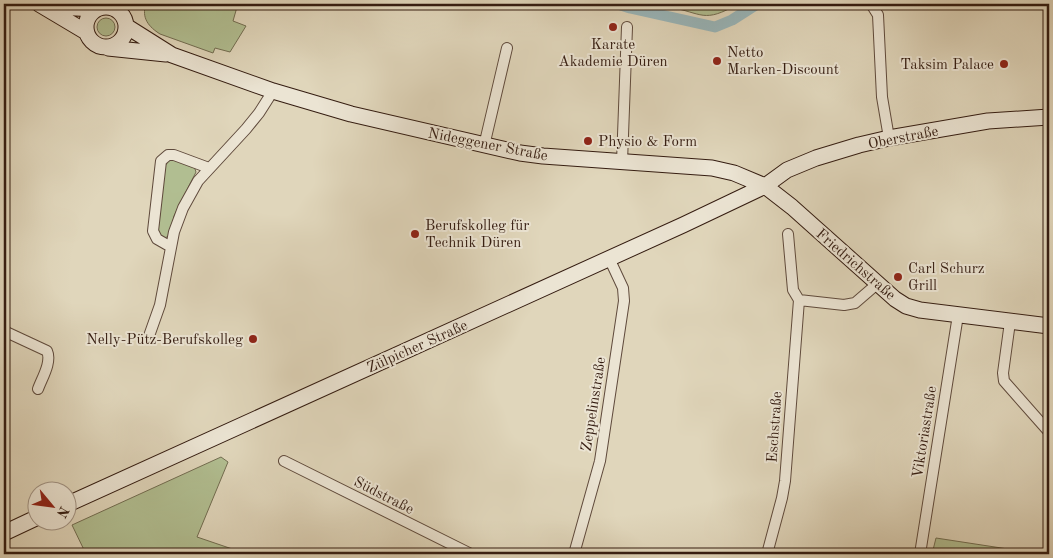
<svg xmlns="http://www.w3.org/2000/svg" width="1053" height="558" font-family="'Old Standard TT',serif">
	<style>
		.green { fill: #b1be91; stroke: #726d51 }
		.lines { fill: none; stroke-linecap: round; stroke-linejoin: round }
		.canal { stroke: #99b6ba; stroke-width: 11 }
		.street-casing { stroke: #5f4a3c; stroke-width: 12 }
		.secondary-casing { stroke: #341c11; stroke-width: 17 }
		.street { stroke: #ebe4d3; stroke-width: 10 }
		.secondary { stroke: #ebe4d3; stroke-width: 15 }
		.poi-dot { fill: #8f2418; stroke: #ebe4d3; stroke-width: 2 }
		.labels { text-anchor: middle; stroke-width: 4; stroke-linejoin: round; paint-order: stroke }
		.poi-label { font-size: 15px; fill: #341c11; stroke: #ebe4d3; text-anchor: start }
		.street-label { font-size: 15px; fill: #341c11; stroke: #ebe4d3 }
	</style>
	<rect width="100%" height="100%" fill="#e0d6bb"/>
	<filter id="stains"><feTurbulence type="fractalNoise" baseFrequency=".004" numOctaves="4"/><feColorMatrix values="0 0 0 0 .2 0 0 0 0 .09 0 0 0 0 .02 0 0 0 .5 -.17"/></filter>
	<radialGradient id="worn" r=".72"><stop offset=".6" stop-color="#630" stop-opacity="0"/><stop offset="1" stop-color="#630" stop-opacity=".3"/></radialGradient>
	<path class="green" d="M 146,4 L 228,4 L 237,7 L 233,21 L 246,26 L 230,52 L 215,48 L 213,53 L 160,34 C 149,27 141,18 146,4 Z
		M 637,4 L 738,4 C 703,24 703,13 669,7 C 658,5 648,7 637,4 Z
		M97 27a9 9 0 1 1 18 0a9 9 0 1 1-18 0Z
		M 170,159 L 175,159 L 194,166 L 196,172 L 174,216 L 170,235 L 165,238 L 160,235 L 158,231 L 165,166 Z
		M 221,457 L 228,462 L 197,537 L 247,554 L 86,554 L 72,525 Z
		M 936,538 L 1034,553 L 1034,554 L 932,554 Z"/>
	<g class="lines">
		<path class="canal" d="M 618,4 L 630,8 L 715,27 L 732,20 L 757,4"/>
		<defs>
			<path id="street" d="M 873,7 L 878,15 L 882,97 L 889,138
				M 484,146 L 507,48
				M 622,162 L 627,27
				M 788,234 L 793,290 L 799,300 L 844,305 L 855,303 L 877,284
				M 171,247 L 157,239 L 153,231 L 161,161 L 168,155 L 174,155 L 209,168
				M 1010,322 L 1003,373 L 1004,381 L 1049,432
				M 4,331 L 47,351 C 52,362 42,378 38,389
				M 149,336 L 160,305 L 174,232 L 183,208 L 198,181 L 246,129 L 259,113 L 273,91
				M 284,461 L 471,554
				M 574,554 L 600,461 L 624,301 L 623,288 L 609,258
				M 767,554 L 782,498 L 785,481 L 799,300
				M 920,554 L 958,315"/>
			<path id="secondary" d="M 39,4 L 86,32
				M 45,4 L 76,8 L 97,9
				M86 27a20 20 0 1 1 40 0a20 20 0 1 1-40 0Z
				M 126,26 L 172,55 L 273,91 L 351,114 L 520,153 L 543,156 L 712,168 L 734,173 L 765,186 L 792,207 L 895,299 L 906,306 L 920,310 L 1049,326
				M 108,48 L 166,54
				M 68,504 L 683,225 L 765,186 L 787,170 L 816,158 L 859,145 L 889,138 L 988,121 L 1049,117
				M 4,533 L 38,517"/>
		</defs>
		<use href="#street" class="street-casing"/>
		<use href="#secondary" class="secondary-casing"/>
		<use href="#street" class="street"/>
		<use href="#secondary" class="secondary"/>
	</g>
	<g class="poi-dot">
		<circle cx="613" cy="27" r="5"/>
		<circle cx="717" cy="61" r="5"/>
		<circle cx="1004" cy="64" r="5"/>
		<circle cx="588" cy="141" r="5"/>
		<circle cx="415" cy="234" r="5"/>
		<circle cx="898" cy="277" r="5"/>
		<circle cx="253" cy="339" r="5"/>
	</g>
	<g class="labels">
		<g class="poi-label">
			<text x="613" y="49" text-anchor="middle">Karate<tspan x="613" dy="17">Akademie Düren</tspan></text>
			<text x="727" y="57">Netto<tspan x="727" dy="17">Marken-Discount</tspan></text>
			<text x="994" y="69" text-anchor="end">Taksim Palace</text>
			<text x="598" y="146">Physio &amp; Form</text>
			<text x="425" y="230">Berufskolleg für<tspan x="425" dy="17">Technik Düren</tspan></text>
			<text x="908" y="273">Carl Schurz<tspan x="908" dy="17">Grill</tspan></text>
			<text x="243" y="344" text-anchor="end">Nelly-Pütz-Berufskolleg</text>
		</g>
		<g class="street-label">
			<text transform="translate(903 137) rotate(-11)" y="5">Oberstraße</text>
			<text transform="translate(488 144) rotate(11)" y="5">Nideggener Straße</text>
			<text transform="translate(856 264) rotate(41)" y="5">Friedrichstraße</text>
			<text transform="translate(417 346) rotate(-24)" y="5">Zülpicher Straße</text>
			<text transform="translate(593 404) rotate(-81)" y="5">Zeppelinstraße</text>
			<text transform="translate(774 427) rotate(-86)" y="5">Eschstraße</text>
			<text transform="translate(924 432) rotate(-81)" y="5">Viktoriastraße</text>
			<text transform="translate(384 495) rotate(27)" y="5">Südstraße</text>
		</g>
	</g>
	<rect width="1053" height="558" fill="none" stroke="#e0d6bb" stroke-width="20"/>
	<rect x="5" y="5" width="1043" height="548" fill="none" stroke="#341c11" stroke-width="2.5"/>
	<rect x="10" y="10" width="1033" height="538" fill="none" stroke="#341c11"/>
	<g transform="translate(52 506) rotate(119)"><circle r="24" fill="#ebe4d3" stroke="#a29485"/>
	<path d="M0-4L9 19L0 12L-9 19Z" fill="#8f2418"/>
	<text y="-8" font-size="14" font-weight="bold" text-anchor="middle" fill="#341c11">N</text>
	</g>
	<rect width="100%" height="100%" filter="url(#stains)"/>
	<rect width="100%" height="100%" fill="url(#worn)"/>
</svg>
